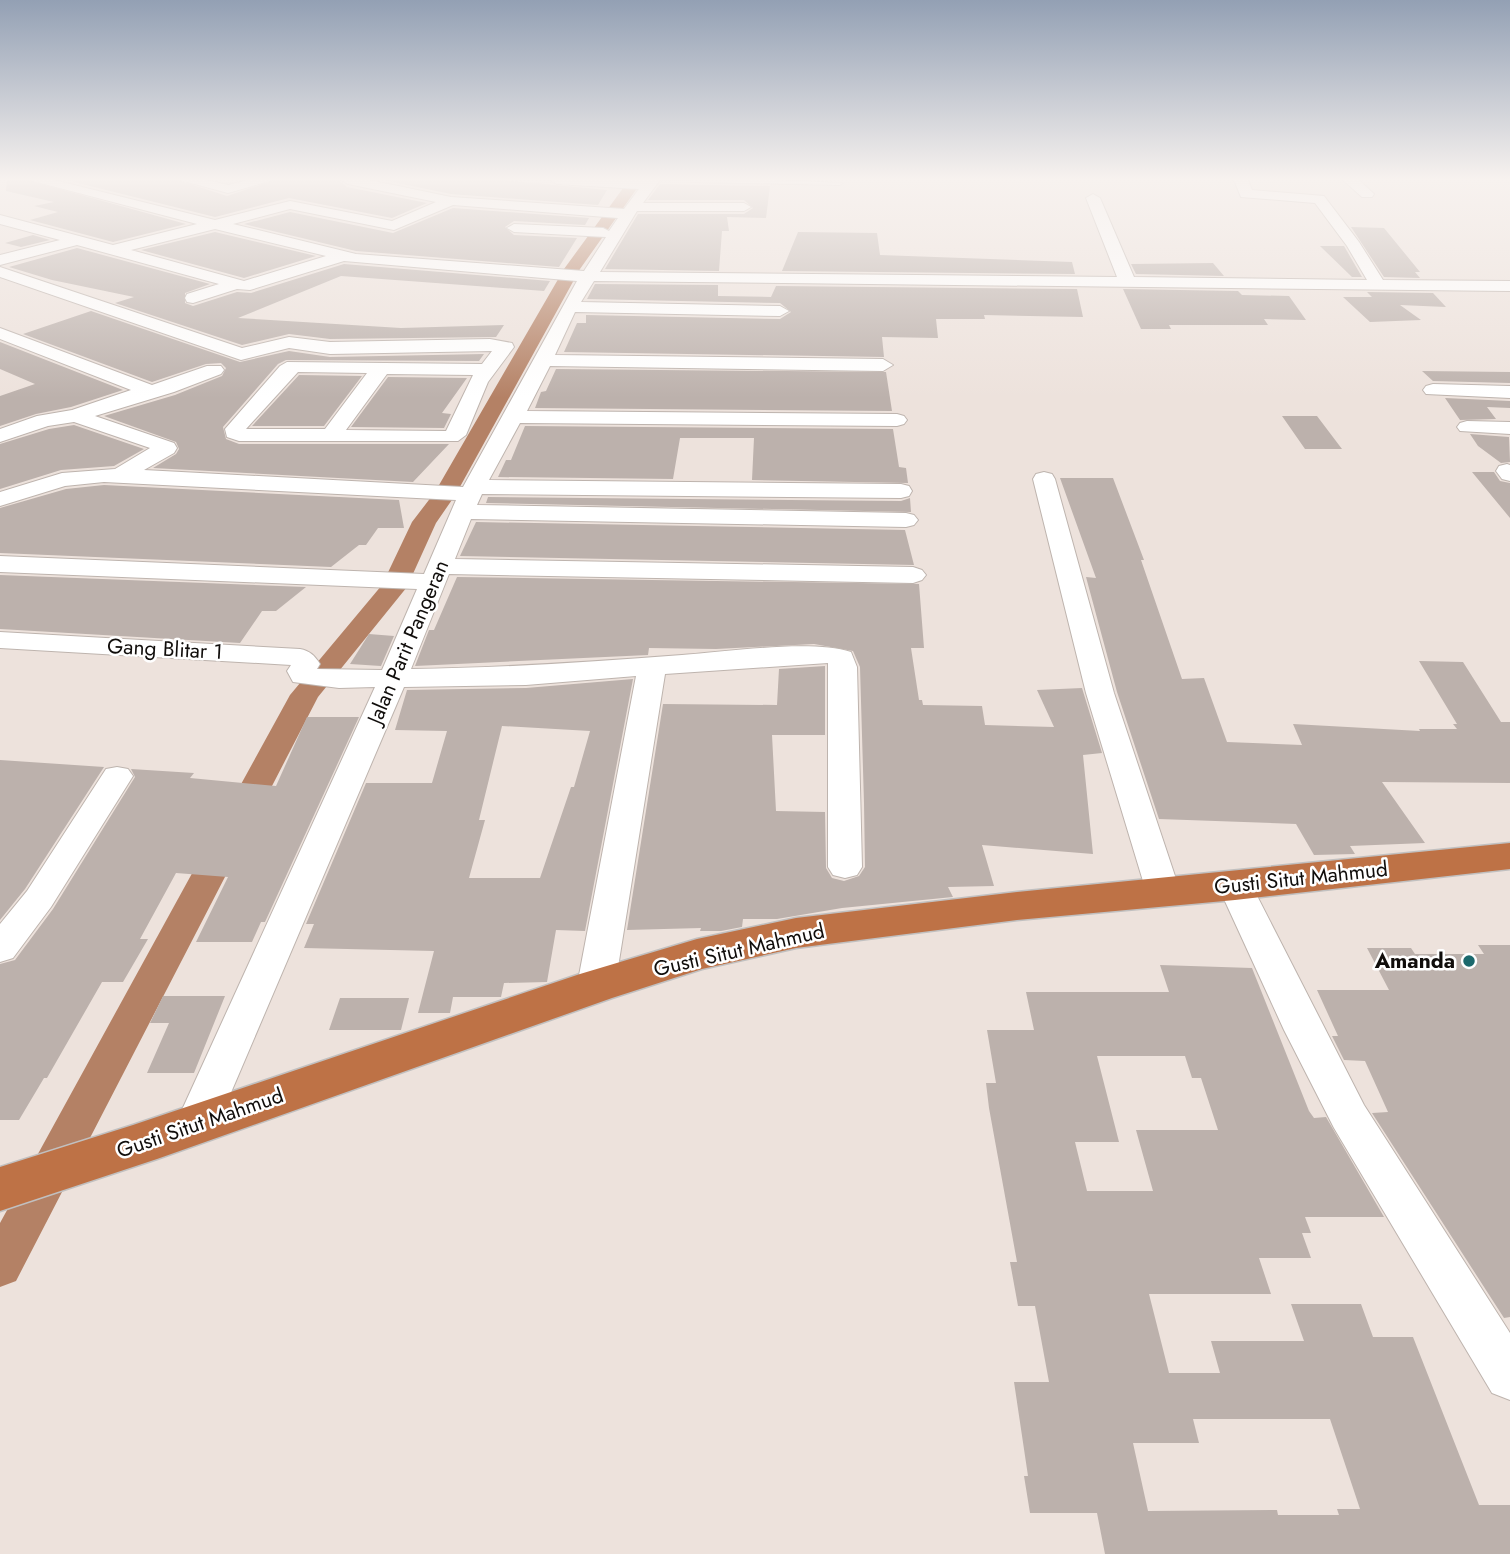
<svg xmlns="http://www.w3.org/2000/svg" width="1510" height="1554" font-family="Jost,sans-serif">
	<style>
		.lines { fill: none; stroke-linecap: round; stroke-linejoin: round }
		.canal { fill: #b48165; fill-rule: evenodd }
		.building { fill: #bcb1ac; fill-rule: evenodd }
		.lane-casing { stroke: #beb4ae; stroke-width: 2 }
		.street-casing { stroke: #beb4ae; stroke-width: 2 }
		.highway-casing { stroke: #c1c0c0; stroke-width: 3 }
		.lane { fill: #fff; fill-rule: evenodd }
		.street { fill: #fff; fill-rule: evenodd }
		.highway { fill: #be7246; fill-rule: evenodd }
		.poi-dot { fill: #1b686c; stroke: #fff; stroke-width: 2.5 }
		.labels { text-anchor: middle; stroke-width: 5; stroke-linejoin: round; paint-order: stroke }
		.street-label { font-size: 21px; fill: #100d0b; stroke: #fff }
		.poi-label { font-size: 21px; font-weight: bold; fill: #100d0b; stroke: #fff; text-anchor: end }
	</style>
	<rect width="100%" height="100%" fill="#ede2dc"/>
	<g class="lines">
		<path class="canal" d="M 629,180 L 643,180 L 580,269 L 456,494 L 436,523 L 407,587 L 318,697 L 16,1281 L 0,1287 L 0,1223 L 290,695 L 382,585 L 412,522 L 435,492 L 564,269 Z"/>
	</g>
	<path class="building" d="M 7,180 L 27,180 L 186,224 L 113,242 L 30,220 L 58,212 L 34,206 L 54,202 L 6,191 Z
		M 66,180 L 178,180 L 227,196 L 275,180 L 338,180 L 347,187 L 427,203 L 392,218 L 289,198 L 215,217 Z
		M 383,180 L 502,180 L 607,190 L 598,205 L 451,194 Z
		M 660,184 L 770,186 L 766,218 L 727,217 L 729,231 L 722,231 L 719,271 L 605,269 L 638,214 L 744,214 L 753,208 L 744,200 L 648,200 Z
		M 453,208 L 589,218 L 585,225 L 514,221 L 505,227 L 514,235 L 577,238 L 559,267 L 356,251 L 244,224 L 290,212 L 393,233 Z
		M 1351,227 L 1384,228 L 1420,272 L 1415,272 L 1420,278 L 1384,277 Z
		M 215,232 L 316,256 L 244,278 L 141,250 Z
		M 798,232 L 877,233 L 880,255 L 1072,262 L 1075,274 L 782,271 Z
		M 33,235 L 50,240 L 21,247 L 5,243 Z
		M 1320,246 L 1344,246 L 1362,277 L 1352,277 Z
		M 77,248 L 210,284 L 185,293 L 185,303 L 193,306 L 237,292 L 251,293 L 344,264 L 550,281 L 544,291 L 341,276 L 238,318 L 401,328 L 504,325 L 496,337 L 330,339 L 289,334 L 242,345 L 115,303 L 134,297 L 52,280 L 9,267 Z
		M 1213,263 L 1224,276 L 1136,274 L 1131,264 Z
		M 595,284 L 718,285 L 718,296 L 771,297 L 776,286 L 1077,289 L 1083,317 L 984,315 L 985,319 L 936,319 L 938,338 L 882,337 L 884,357 L 564,352 L 577,323 L 586,323 L 586,315 L 780,319 L 791,312 L 780,303 L 587,299 Z
		M 1123,289 L 1238,291 L 1242,295 L 1289,296 L 1306,320 L 1264,319 L 1268,325 L 1169,325 L 1171,329 L 1141,329 Z
		M 1367,292 L 1433,293 L 1446,307 L 1400,305 L 1421,320 L 1370,322 L 1343,297 L 1372,297 Z
		M 91,311 L 240,362 L 289,351 L 330,357 L 484,354 L 479,361 L 286,360 L 278,364 L 223,427 L 226,439 L 239,444 L 449,444 L 413,482 L 153,468 L 176,454 L 179,449 L 176,442 L 104,416 L 175,395 L 222,376 L 226,368 L 221,363 L 206,364 L 152,382 L 23,334 Z
		M 0,342 L 123,390 L 71,407 L 36,414 L 0,426 L 0,396 L 35,384 L 0,369 Z
		M 556,369 L 886,372 L 892,411 L 535,408 L 541,392 L 546,391 Z
		M 1422,371 L 1510,372 L 1510,383 L 1433,381 Z
		M 299,375 L 362,376 L 324,426 L 252,426 Z
		M 388,377 L 467,378 L 442,413 L 451,414 L 444,428 L 351,427 Z
		M 1445,398 L 1510,401 L 1510,408 L 1487,407 L 1496,419 L 1460,420 Z
		M 1282,416 L 1317,416 L 1342,449 L 1305,449 Z
		M 74,425 L 144,449 L 114,466 L 61,470 L 0,489 L 0,444 L 49,429 Z
		M 525,426 L 893,429 L 899,467 L 906,468 L 908,483 L 752,480 L 754,438 L 680,438 L 673,479 L 498,477 L 506,460 L 511,460 Z
		M 1470,434 L 1509,437 L 1510,462 L 1501,463 L 1478,446 Z
		M 1472,472 L 1494,472 L 1500,481 L 1510,483 L 1510,518 Z
		M 1060,478 L 1113,478 L 1144,560 L 1141,560 L 1182,679 L 1204,678 L 1227,742 L 1302,745 L 1293,724 L 1420,731 L 1419,729 L 1457,729 L 1453,724 L 1457,724 L 1419,661 L 1463,662 L 1501,722 L 1510,722 L 1510,783 L 1382,782 L 1425,843 L 1350,846 L 1355,854 L 1314,855 L 1296,824 L 1159,819 L 1117,692 L 1086,577 L 1096,578 Z
		M 104,485 L 399,500 L 404,528 L 378,528 L 366,545 L 359,545 L 331,567 L 0,553 L 0,508 L 66,489 Z
		M 488,497 L 901,501 L 910,498 L 911,512 L 486,503 Z
		M 476,522 L 905,530 L 914,565 L 460,556 Z
		M 0,575 L 306,587 L 276,611 L 262,611 L 240,643 L 0,629 Z
		M 457,577 L 919,584 L 924,648 L 911,648 L 919,700 L 922,700 L 923,705 L 982,706 L 985,725 L 1054,727 L 1037,690 L 1082,688 L 1102,753 L 1083,755 L 1093,854 L 982,845 L 994,886 L 948,887 L 953,897 L 842,908 L 777,919 L 743,919 L 742,927 L 721,931 L 700,931 L 701,928 L 627,930 L 663,704 L 777,705 L 779,669 L 825,666 L 825,735 L 772,735 L 776,811 L 825,812 L 826,868 L 832,878 L 844,881 L 859,876 L 865,867 L 864,803 L 860,667 L 853,651 L 814,644 L 716,649 L 649,648 L 648,655 L 415,666 L 429,630 L 434,630 Z
		M 369,634 L 394,636 L 381,666 L 350,664 Z
		M 633,679 L 585,931 L 556,930 L 547,982 L 504,983 L 501,997 L 453,997 L 450,1013 L 418,1013 L 434,951 L 304,948 L 314,924 L 306,924 L 366,783 L 432,783 L 447,731 L 395,730 L 407,690 L 526,688 ZM 502,726 L 590,731 L 574,787 L 571,787 L 540,878 L 469,878 L 485,820 L 479,820 Z
		M 307,717 L 359,717 L 265,922 L 261,922 L 252,942 L 196,942 L 228,877 L 176,873 L 140,939 L 148,939 L 123,982 L 102,982 L 47,1078 L 44,1078 L 19,1120 L 0,1120 L 0,964 L 15,960 L 53,909 L 135,777 L 131,769 L 194,773 L 190,778 L 276,786 Z
		M 0,760 L 104,767 L 25,889 L 0,920 Z
		M 1478,945 L 1510,945 L 1510,1317 L 1504,1318 L 1372,1113 L 1388,1112 L 1365,1061 L 1344,1060 L 1332,1036 L 1338,1036 L 1317,990 L 1389,990 L 1367,948 L 1411,948 L 1415,954 L 1484,954 Z
		M 1160,965 L 1252,968 L 1309,1111 L 1314,1118 L 1326,1117 L 1384,1217 L 1305,1217 L 1311,1233 L 1302,1233 L 1311,1258 L 1259,1258 L 1271,1294 L 1149,1294 L 1169,1373 L 1220,1373 L 1211,1341 L 1304,1341 L 1291,1304 L 1361,1304 L 1373,1337 L 1413,1337 L 1479,1505 L 1510,1505 L 1510,1554 L 1105,1554 L 1097,1513 L 1030,1513 L 1024,1476 L 1028,1476 L 1014,1382 L 1049,1382 L 1035,1306 L 1018,1306 L 1010,1262 L 1017,1262 L 989,1108 L 986,1083 L 996,1083 L 987,1030 L 1034,1030 L 1026,992 L 1169,992 ZM 1097,1056 L 1185,1056 L 1192,1078 L 1201,1078 L 1218,1130 L 1136,1130 L 1153,1191 L 1087,1191 L 1075,1142 L 1119,1142 ZM 1193,1419 L 1330,1419 L 1360,1509 L 1337,1509 L 1339,1515 L 1278,1515 L 1277,1510 L 1148,1511 L 1133,1443 L 1199,1443 Z
		M 163,996 L 225,996 L 194,1073 L 147,1073 L 169,1023 L 150,1023 Z
		M 340,998 L 409,998 L 401,1030 L 329,1030 Z"/>
	<g class="lines">
		<defs>
			<path id="lane" d="M 773,180 L 843,183 L 840,185 L 650,181 Z"/>
			<path id="street" d="M 29,180 L 54,180 L 215,220 L 290,201 L 392,221 L 436,202 L 348,184 L 341,180 L 369,180 L 451,197 L 624,209 L 639,189 L 557,184 L 550,180 L 660,180 L 643,203 L 744,203 L 751,207 L 744,211 L 637,211 L 600,272 L 1117,277 L 1086,198 L 1093,194 L 1100,198 L 1134,277 L 1367,280 L 1347,246 L 1315,203 L 1241,197 L 1234,180 L 1248,180 L 1252,190 L 1324,196 L 1359,242 L 1383,280 L 1510,281 L 1510,291 L 594,281 L 581,302 L 780,306 L 789,311 L 780,316 L 575,312 L 555,355 L 883,359 L 893,365 L 883,371 L 550,366 L 527,411 L 897,414 L 904,416 L 907,420 L 904,424 L 897,426 L 520,423 L 489,480 L 901,484 L 909,486 L 912,491 L 909,496 L 901,498 L 482,494 L 477,505 L 906,513 L 914,515 L 918,520 L 914,525 L 906,527 L 471,519 L 455,559 L 913,567 L 922,570 L 926,575 L 922,580 L 913,583 L 449,574 L 411,669 C 502,668 591,662 682,655 C 726,652 811,639 851,652 L 857,667 L 862,867 L 857,875 L 845,878 L 833,875 L 828,867 L 828,663 L 665,674 L 615,986 L 609,995 L 596,999 L 583,995 L 577,986 L 636,676 L 526,685 L 404,687 L 218,1123 L 212,1135 L 197,1139 L 182,1135 L 176,1123 L 375,687 L 339,688 L 293,682 L 287,671 L 291,665 L 0,648 L 0,632 L 300,649 C 310,651 314,655 320,664 L 317,669 L 382,670 L 417,589 L 0,572 L 0,556 L 424,574 L 456,500 L 104,482 L 65,486 L 0,506 L 0,492 L 62,473 L 115,469 L 150,448 L 74,422 L 48,426 L 0,442 L 0,429 L 37,416 L 72,410 L 131,390 L 0,339 L 0,328 L 152,385 L 207,366 L 221,366 L 224,370 L 221,374 L 174,392 L 95,416 L 174,443 L 177,448 L 174,453 L 144,470 L 463,487 L 577,281 L 344,261 L 250,290 L 237,289 L 193,303 L 187,302 L 185,298 L 187,294 L 219,284 L 77,245 L 0,265 L 0,255 L 60,240 L 0,224 L 0,215 L 113,245 L 197,224 ZM 453,205 L 618,218 L 609,231 L 603,228 L 514,224 L 507,228 L 514,232 L 606,237 L 584,271 L 356,254 L 233,224 L 290,209 L 394,230 ZM 215,229 L 326,256 L 244,281 L 131,250 Z
				M 180,180 L 207,180 L 228,185 L 248,180 L 273,180 L 228,193 Z
				M 1343,180 L 1359,180 L 1374,194 L 1372,197 L 1362,197 Z
				M 0,267 L 242,348 L 289,337 L 330,342 L 490,339 L 512,343 L 514,347 L 488,382 L 466,435 L 458,441 L 239,441 L 227,437 L 225,429 L 280,366 L 287,362 L 482,364 L 492,351 L 330,354 L 289,348 L 241,360 L 0,277 ZM 298,372 L 367,373 L 325,429 L 246,429 ZM 387,374 L 473,375 L 446,431 L 346,430 Z
				M 1433,384 L 1510,386 L 1510,398 L 1426,394 L 1423,390 L 1426,386 Z
				M 1467,421 L 1510,422 L 1510,434 L 1460,431 L 1457,427 L 1460,423 Z
				M 1507,464 L 1510,465 L 1510,481 L 1502,479 L 1496,471 L 1499,466 Z
				M 1044,472 L 1052,474 L 1055,479 L 1114,693 L 1180,891 L 1175,899 L 1163,902 L 1151,899 L 1146,891 L 1086,693 L 1033,479 L 1036,474 Z
				M 117,767 L 128,769 L 133,776 L 51,907 L 13,958 L 0,962 L 0,924 L 27,891 L 106,769 Z
				M 1235,875 L 1247,878 L 1252,886 L 1364,1105 L 1510,1333 L 1510,1400 L 1492,1393 L 1334,1128 L 1284,1030 L 1218,886 L 1223,878 Z"/>
			<path id="highway" d="M 1510,843 L 1510,869 L 1235,900 L 1017,920 L 796,948 L 702,969 L 612,998 L 157,1159 L 0,1211 L 0,1167 L 133,1125 L 580,974 L 697,939 L 796,918 L 1017,892 Z"/>
		</defs>
		<use href="#lane" class="lane-casing"/>
		<use href="#street" class="street-casing"/>
		<use href="#highway" class="highway-casing"/>
		<use href="#lane" class="lane"/>
		<use href="#street" class="street"/>
		<use href="#highway" class="highway"/>
	</g>
	<linearGradient id="sky" x2="0" y2="1"><stop stop-color="#93a0b4"/><stop offset="0.45" stop-color="#f7f2ef"/><stop offset="1" stop-color="#f7f2ef" stop-opacity="0"/></linearGradient>
	<rect width="1510" height="398" fill="url(#sky)"/>
	<circle class="poi-dot" cx="1469" cy="961" r="7"/>
	<g class="labels">
		<g class="street-label">
			<text transform="translate(408 642) rotate(-67)" y="7">Jalan Parit Pangeran</text>
			<text transform="translate(165 649) rotate(3)" y="7">Gang Blitar 1</text>
			<text transform="translate(1301 878) rotate(-6)" y="7">Gusti Situt Mahmud</text>
			<text transform="translate(739 950) rotate(-13)" y="7">Gusti Situt Mahmud</text>
			<text transform="translate(200 1123) rotate(-19)" y="7">Gusti Situt Mahmud</text>
		</g>
		<g class="poi-label">
			<text x="1455" y="968">Amanda</text>
		</g>
	</g>
</svg>
